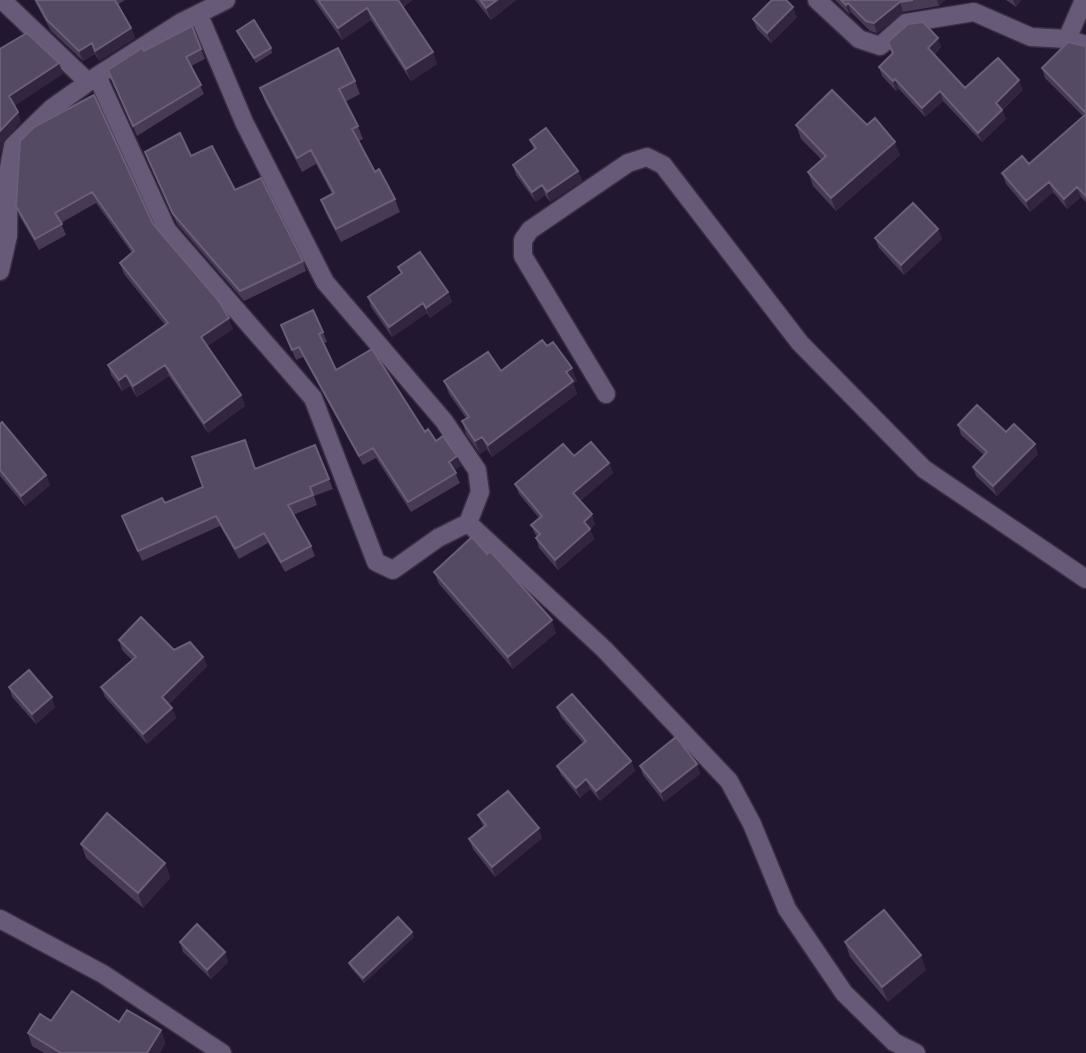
<svg xmlns="http://www.w3.org/2000/svg" width="1086" height="1053" font-family="Montserrat,sans-serif">
	<style>
		.lines { fill: none; stroke-linecap: round; stroke-linejoin: round }
		.minor-casing { stroke: #373044; stroke-width: 21 }
		.minor { stroke: #665a78; stroke-width: 18 }
		.wall { fill: #463a55 }
		.shaded-wall { fill: #312540 }
		.building { fill: #554a64; stroke: #695f78; stroke-width: 2 }
	</style>
	<rect width="100%" height="100%" fill="#221730"/>
	<g class="lines">
		<defs>
			<path id="minor" d="M 2,0 L 88,82
				M 817,0 L 859,39 L 880,46 L 906,23 L 974,12 L 1031,37 L 1067,39 L 1086,45
				M 199,15 L 244,122 L 325,282 L 444,421 L 477,470 L 480,492 L 468,523
				M 1067,39 L 1084,0
				M 97,76 L 167,230 L 313,398 L 376,562 L 393,570 L 438,538 L 468,523 L 604,649 L 729,781 L 752,824 L 787,909 L 844,993 L 894,1042 L 916,1053
				M 0,271 L 8,236 L 9,168 L 13,146 L 52,108 L 97,76 L 180,23 L 226,0
				M 606,394 L 523,256 L 523,240 L 530,230 L 628,163 L 647,157 L 663,165 L 800,343 L 924,469 L 1086,579
				M 0,919 L 103,974 L 222,1053"/>
		</defs>
		<use href="#minor" class="minor-casing"/>
		<use href="#minor" class="minor"/>
	</g>
	<path class="wall" d="M 34,0 L 125,0 L 117,5 L 131,28 L 135,38 L 99,61 L 95,54 L 83,61 L 51,31 Z
		M 314,0 L 412,0 L 403,7 L 437,64 L 411,81 L 371,20 L 342,40 Z
		M 475,0 L 516,0 L 491,20 Z
		M 835,0 L 945,0 L 939,6 L 903,12 L 877,33 L 870,31 L 851,12 L 849,14 Z
		M 1006,0 L 1021,0 L 1016,7 Z
		M 797,17 L 771,43 L 757,29 L 753,19 Z
		M 237,31 L 271,48 L 272,53 L 256,63 L 239,36 Z
		M 888,42 L 941,47 L 934,55 L 965,88 L 1023,90 L 1002,110 L 1006,119 L 982,142 L 943,101 L 925,117 L 899,89 L 896,91 L 882,76 L 879,67 L 892,54 Z
		M 1086,45 L 1086,202 L 1081,197 L 1067,209 L 1053,192 L 1030,212 L 1006,184 L 1002,173 L 1029,164 L 1083,116 L 1045,78 L 1042,68 Z
		M 201,49 L 205,59 L 191,66 L 204,94 L 137,136 L 108,70 L 144,51 Z
		M 355,81 L 360,94 L 345,102 L 358,126 L 363,139 L 359,141 L 375,172 L 395,199 L 400,212 L 341,242 L 326,214 L 321,200 L 332,194 L 316,164 L 302,172 L 265,102 L 260,88 Z
		M 796,125 L 867,125 L 900,155 L 836,211 L 813,186 L 808,172 L 822,160 L 801,139 Z
		M 530,140 L 578,171 L 582,181 L 550,202 L 545,195 L 536,202 L 516,175 L 513,165 L 534,150 Z
		M 20,141 L 153,224 L 233,329 L 207,346 L 241,395 L 245,406 L 208,433 L 169,376 L 137,397 L 130,386 L 122,391 L 111,375 L 108,365 L 165,325 L 124,274 L 120,263 L 132,253 L 96,203 L 61,223 L 66,235 L 39,250 L 20,217 L 16,206 Z
		M 145,152 L 191,156 L 235,190 L 303,261 L 306,271 L 244,301 L 177,224 Z
		M 938,229 L 942,239 L 904,275 L 879,248 L 875,238 Z
		M 398,267 L 448,292 L 452,302 L 430,318 L 427,313 L 392,337 L 371,307 L 368,297 L 401,274 Z
		M 281,325 L 323,332 L 327,342 L 324,343 L 336,370 L 425,432 L 436,441 L 461,466 L 454,470 L 460,483 L 411,512 L 376,458 L 363,465 L 303,357 L 296,360 Z
		M 501,371 L 577,381 L 573,383 L 577,394 L 492,457 L 487,449 L 480,454 L 466,434 L 462,421 L 466,418 L 449,394 L 444,381 Z
		M 0,424 L 46,475 L 50,485 L 25,506 L 0,476 Z
		M 958,425 L 1006,432 L 1038,454 L 997,496 L 976,476 L 973,467 L 984,455 L 961,435 Z
		M 574,456 L 609,463 L 613,473 L 580,501 L 595,524 L 590,529 L 594,539 L 558,570 L 539,548 L 536,538 L 537,537 L 535,534 L 531,525 L 539,518 L 519,494 L 515,484 Z
		M 255,469 L 329,479 L 333,489 L 314,496 L 317,505 L 293,515 L 311,546 L 315,556 L 285,572 L 268,543 L 239,559 L 220,526 L 142,561 L 122,516 L 165,503 Z
		M 434,572 L 556,633 L 513,669 L 439,584 Z
		M 119,640 L 203,657 L 207,666 L 169,704 L 172,708 L 176,718 L 147,744 L 105,697 L 101,687 L 132,660 L 122,650 Z
		M 9,687 L 55,707 L 36,724 L 12,697 Z
		M 557,707 L 631,761 L 635,771 L 600,801 L 590,789 L 580,798 L 561,775 L 557,766 L 583,743 L 561,717 Z
		M 697,764 L 700,774 L 664,802 L 643,775 L 640,766 Z
		M 478,815 L 542,838 L 495,877 L 473,849 L 469,839 L 484,828 Z
		M 81,844 L 165,863 L 170,878 L 143,908 L 86,858 Z
		M 412,932 L 414,937 L 364,983 L 351,968 L 349,963 Z
		M 180,942 L 225,952 L 228,962 L 211,979 L 183,952 Z
		M 845,942 L 926,970 L 888,1002 L 850,957 Z
		M 51,1021 L 119,1022 L 161,1030 L 165,1043 L 160,1053 L 44,1053 L 32,1046 L 28,1033 Z"/>
	<path class="shaded-wall" d="M 397,0 L 412,0 L 400,8 Z
		M 497,0 L 516,0 L 491,20 L 486,8 Z
		M 937,0 L 945,0 L 939,6 Z
		M 1013,0 L 1021,0 L 1016,7 Z
		M 900,2 L 903,12 L 877,33 L 874,23 Z
		M 848,3 L 851,12 L 849,14 L 846,5 Z
		M 793,7 L 797,17 L 771,43 L 767,33 Z
		M 367,8 L 371,20 L 342,40 L 338,28 Z
		M 131,28 L 135,38 L 99,61 L 95,51 Z
		M 938,38 L 941,47 L 931,57 L 928,48 Z
		M 92,43 L 95,54 L 83,61 L 79,51 Z
		M 433,52 L 437,64 L 411,81 L 406,69 Z
		M 59,63 L 63,74 L 13,107 L 9,96 Z
		M 895,79 L 899,89 L 896,91 L 893,81 Z
		M 1019,80 L 1023,90 L 999,112 L 996,103 Z
		M 940,91 L 943,101 L 925,117 L 922,108 Z
		M 1002,110 L 1006,119 L 982,142 L 978,133 Z
		M 18,112 L 21,122 L 2,144 L 0,154 L 0,131 Z
		M 895,142 L 900,155 L 836,211 L 831,198 Z
		M 578,171 L 582,181 L 550,202 L 547,192 Z
		M 1049,182 L 1053,192 L 1030,212 L 1026,201 Z
		M 542,185 L 545,195 L 536,202 L 532,192 Z
		M 1077,187 L 1081,197 L 1067,209 L 1064,199 Z
		M 938,229 L 942,239 L 904,275 L 901,265 Z
		M 448,292 L 452,302 L 430,318 L 426,308 Z
		M 423,303 L 427,313 L 392,337 L 389,327 Z
		M 229,318 L 233,329 L 205,348 L 201,337 Z
		M 165,365 L 169,376 L 137,397 L 133,386 Z
		M 572,368 L 577,381 L 573,383 L 577,394 L 492,457 L 488,445 L 566,372 Z
		M 126,375 L 130,386 L 122,391 L 119,380 Z
		M 241,395 L 245,406 L 208,433 L 204,423 Z
		M 482,437 L 487,449 L 480,454 L 475,441 Z
		M 1035,444 L 1038,454 L 997,496 L 993,486 Z
		M 457,456 L 461,466 L 452,472 L 449,462 Z
		M 609,463 L 613,473 L 577,503 L 573,493 Z
		M 46,475 L 50,485 L 25,506 L 21,496 Z
		M 592,514 L 595,524 L 590,529 L 594,539 L 558,570 L 555,560 L 584,522 Z
		M 552,620 L 556,633 L 513,669 L 508,657 Z
		M 203,657 L 207,666 L 166,707 L 162,697 Z
		M 52,697 L 55,707 L 36,724 L 32,714 Z
		M 172,708 L 176,718 L 147,744 L 143,734 Z
		M 631,761 L 635,771 L 600,801 L 596,791 Z
		M 697,764 L 700,774 L 664,802 L 661,792 Z
		M 586,779 L 590,789 L 580,798 L 576,788 Z
		M 539,828 L 542,838 L 495,877 L 492,867 Z
		M 165,863 L 170,878 L 143,908 L 138,893 Z
		M 412,932 L 414,937 L 364,983 L 363,978 Z
		M 225,952 L 228,962 L 211,979 L 207,970 Z
		M 921,955 L 926,970 L 888,1002 L 882,987 Z
		M 161,1030 L 165,1043 L 160,1053 L 147,1053 Z"/>
	<path class="building" d="M 36,0 L 115,0 L 131,28 L 95,51 L 92,43 L 79,51 L 47,20 Z
		M 318,0 L 398,0 L 433,52 L 406,69 L 367,8 L 338,28 Z
		M 480,0 L 497,0 L 486,8 Z
		M 772,0 L 786,0 L 793,7 L 767,33 L 753,19 Z
		M 841,0 L 913,0 L 900,2 L 874,23 L 866,21 L 848,3 L 846,5 Z
		M 254,20 L 271,48 L 254,58 L 237,31 Z
		M 923,22 L 938,38 L 928,48 L 965,88 L 998,58 L 1019,80 L 996,103 L 1002,110 L 978,133 L 940,91 L 922,108 L 895,79 L 893,81 L 879,67 L 893,53 L 888,42 L 908,24 Z
		M 192,26 L 201,49 L 186,57 L 201,85 L 133,126 L 108,70 L 142,48 L 144,51 Z
		M 27,33 L 59,63 L 9,96 L 18,112 L 0,131 L 0,49 Z
		M 1068,42 L 1084,46 L 1086,45 L 1086,113 L 1042,68 Z
		M 338,48 L 355,81 L 339,89 L 358,126 L 352,129 L 375,172 L 379,169 L 395,199 L 336,229 L 321,200 L 334,193 L 311,150 L 297,158 L 260,88 Z
		M 832,90 L 867,125 L 875,118 L 895,142 L 831,198 L 808,172 L 826,156 L 796,125 Z
		M 94,95 L 153,224 L 218,300 L 229,318 L 201,337 L 241,395 L 204,423 L 165,365 L 133,386 L 126,375 L 119,380 L 108,365 L 168,323 L 120,263 L 134,251 L 92,192 L 55,213 L 62,224 L 35,239 L 16,206 L 20,141 L 34,127 Z
		M 1086,114 L 1086,196 L 1077,187 L 1064,199 L 1049,182 L 1026,201 L 1002,173 L 1022,156 L 1029,164 Z
		M 546,128 L 578,171 L 547,192 L 542,185 L 532,192 L 513,165 L 536,148 L 530,140 Z
		M 180,133 L 191,156 L 212,146 L 235,190 L 261,178 L 303,261 L 240,291 L 173,214 L 145,152 Z
		M 913,203 L 938,229 L 901,265 L 875,238 Z
		M 420,252 L 448,292 L 426,308 L 423,303 L 389,327 L 368,297 L 402,273 L 398,267 Z
		M 313,310 L 323,332 L 319,334 L 336,370 L 372,349 L 425,432 L 428,429 L 436,441 L 443,436 L 457,456 L 449,462 L 456,473 L 408,502 L 373,448 L 359,456 L 299,347 L 292,350 L 281,325 Z
		M 542,340 L 547,346 L 553,342 L 572,368 L 566,372 L 573,381 L 488,445 L 482,437 L 475,441 L 462,421 L 469,417 L 444,381 L 488,352 L 501,371 Z
		M 977,405 L 1006,432 L 1014,424 L 1035,444 L 993,486 L 973,467 L 987,452 L 958,425 Z
		M 2,422 L 46,475 L 21,496 L 0,470 L 0,424 Z
		M 245,440 L 255,469 L 315,445 L 329,479 L 310,487 L 313,495 L 288,505 L 311,546 L 281,562 L 264,533 L 235,549 L 216,516 L 138,551 L 122,516 L 162,498 L 165,503 L 203,487 L 192,457 Z
		M 591,442 L 609,463 L 573,493 L 592,514 L 584,522 L 590,529 L 555,560 L 536,538 L 540,534 L 531,525 L 542,516 L 515,484 L 563,444 L 574,456 Z
		M 472,537 L 487,554 L 490,551 L 552,620 L 508,657 L 434,572 Z
		M 141,617 L 174,650 L 190,642 L 203,657 L 162,697 L 172,708 L 143,734 L 101,687 L 136,657 L 119,640 Z
		M 29,670 L 52,697 L 32,714 L 9,687 Z
		M 572,694 L 631,761 L 596,791 L 586,779 L 576,788 L 557,766 L 586,741 L 557,707 Z
		M 676,737 L 697,764 L 661,792 L 640,766 Z
		M 508,791 L 539,828 L 492,867 L 469,839 L 486,825 L 478,815 Z
		M 107,813 L 165,863 L 138,893 L 81,844 Z
		M 884,910 L 921,955 L 882,987 L 845,942 Z
		M 398,917 L 412,932 L 363,978 L 349,963 Z
		M 197,924 L 225,952 L 207,970 L 180,942 Z
		M 72,991 L 119,1022 L 127,1010 L 161,1030 L 147,1053 L 61,1053 L 28,1033 L 40,1014 L 51,1021 Z"/>
</svg>
